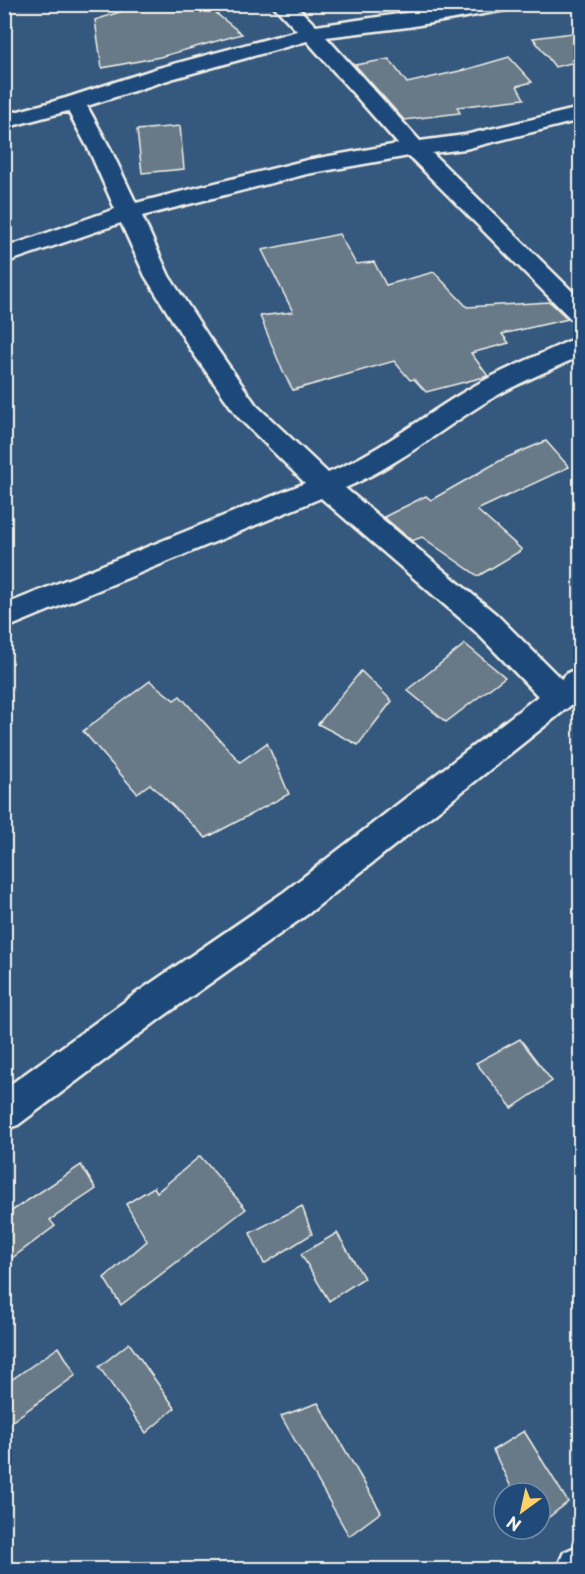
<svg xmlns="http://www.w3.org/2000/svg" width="585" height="1574" font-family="'Playpen Sans',sans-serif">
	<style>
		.building { fill: #677a88; stroke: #f4f1e8; stroke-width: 1.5 }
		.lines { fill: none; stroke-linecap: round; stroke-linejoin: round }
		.minor-casing { stroke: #f4f1e8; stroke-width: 5 }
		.minor { fill: #1f4a7a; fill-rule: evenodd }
	</style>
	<rect width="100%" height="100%" fill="#35587e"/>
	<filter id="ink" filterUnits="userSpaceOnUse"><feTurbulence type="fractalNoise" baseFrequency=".0167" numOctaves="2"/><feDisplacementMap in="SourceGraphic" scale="12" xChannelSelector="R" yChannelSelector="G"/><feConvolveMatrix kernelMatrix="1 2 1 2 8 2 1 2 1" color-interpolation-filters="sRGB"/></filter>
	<g filter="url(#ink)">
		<path class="building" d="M 144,4 L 204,4 L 242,34 L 160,57 L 102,68 L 95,20 Z
			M 580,32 L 580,61 L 555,67 L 533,38 Z
			M 509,57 L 532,82 L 517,86 L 524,99 L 457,107 L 460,113 L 404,120 L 355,65 L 389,59 L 407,83 L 468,69 Z
			M 180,126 L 184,169 L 142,173 L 137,130 Z
			M 339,234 L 356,264 L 374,262 L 386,285 L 434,272 L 467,307 L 550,302 L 568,319 L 502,334 L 509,343 L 471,353 L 488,376 L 426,392 L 414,379 L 410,380 L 394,361 L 293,390 L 283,372 L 260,316 L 293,312 L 262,250 Z
			M 546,441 L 569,467 L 477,510 L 522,550 L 478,576 L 422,537 L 412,541 L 384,517 L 426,496 L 431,500 L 503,459 Z
			M 465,644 L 505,677 L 446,722 L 407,690 Z
			M 361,671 L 392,701 L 358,745 L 318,724 Z
			M 150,681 L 174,700 L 180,696 L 240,762 L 267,743 L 289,794 L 206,838 L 150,784 L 137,793 L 83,731 Z
			M 520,1039 L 552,1081 L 512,1108 L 476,1063 Z
			M 200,1156 L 246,1209 L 121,1305 L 104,1278 L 147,1241 L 126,1204 L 154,1187 L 157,1192 Z
			M 81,1165 L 96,1189 L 50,1220 L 55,1226 L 4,1264 L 4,1216 Z
			M 302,1206 L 312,1234 L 264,1264 L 250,1233 Z
			M 337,1233 L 364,1278 L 329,1301 L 301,1254 Z
			M 129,1343 L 175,1408 L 146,1433 L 99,1367 Z
			M 59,1347 L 76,1375 L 4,1427 L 4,1385 Z
			M 318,1403 L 381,1512 L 349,1536 L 281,1416 Z
			M 524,1431 L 568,1502 L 540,1524 L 540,1493 L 514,1493 L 493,1450 Z"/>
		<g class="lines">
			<defs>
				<path id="minor" d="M 272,4 L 294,4 L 316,26 L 468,4 L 516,4 L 513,8 L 506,10 L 408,27 L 326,37 L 420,141 L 465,135 L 580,108 L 580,120 L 465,149 L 432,153 L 580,299 L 580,321 L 571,319 L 409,156 L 307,174 L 142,216 L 169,276 L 210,339 L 256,405 L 328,473 C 376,453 415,422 459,395 C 494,373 533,358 571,340 L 580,338 L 580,356 C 546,372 510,386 478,407 C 434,435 394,467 345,488 L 497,615 L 561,679 L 569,672 L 580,669 L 580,698 L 308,914 L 161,1018 L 18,1125 L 4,1130 L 4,1089 L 135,994 L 284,892 L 538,696 L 475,631 L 321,498 L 4,629 L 4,605 L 305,483 L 238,417 L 191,350 L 145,276 L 121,223 L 4,263 L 4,248 L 115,209 L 89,150 L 68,111 L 4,128 L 4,115 L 66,98 L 155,69 L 297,31 ZM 307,41 L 398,144 L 307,160 L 136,203 L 111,150 L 87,106 L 171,79 Z
					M 580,1545 L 580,1570 L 556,1570 L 564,1552 Z"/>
			</defs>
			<use href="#minor" class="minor-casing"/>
			<use href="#minor" class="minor"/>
		</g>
	</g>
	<rect width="585" height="1574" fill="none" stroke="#1f4a7a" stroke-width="24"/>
	<rect x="12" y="12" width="561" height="1550" fill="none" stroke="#f4f1e8" stroke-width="2" filter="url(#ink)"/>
	<g transform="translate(522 1511) rotate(213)"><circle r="28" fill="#1f4a7a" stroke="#748da6" stroke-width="1.5"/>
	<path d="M0-4.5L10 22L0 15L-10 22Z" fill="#ffd166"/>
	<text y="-9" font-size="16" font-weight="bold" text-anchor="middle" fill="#f4f1e8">N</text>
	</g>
</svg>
